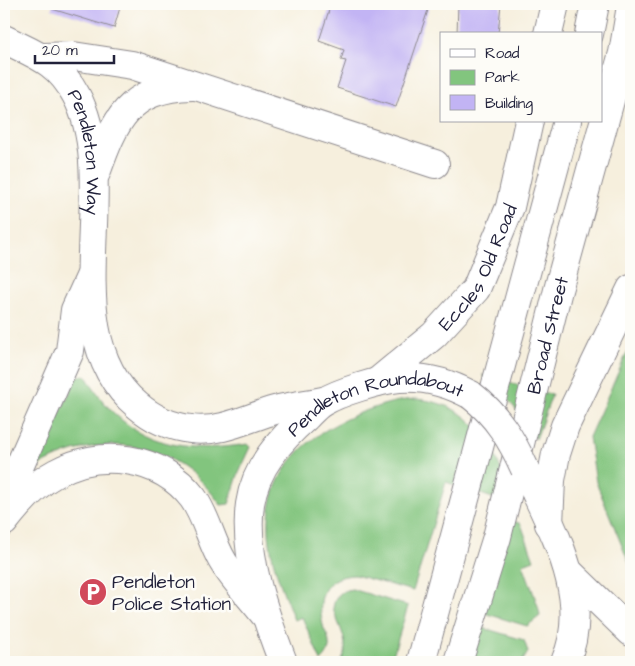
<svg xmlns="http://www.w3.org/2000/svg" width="635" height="666" font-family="'Architects Daughter',sans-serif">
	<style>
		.green { fill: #82c57e; stroke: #52745c }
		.building { fill: #c2b4f4 }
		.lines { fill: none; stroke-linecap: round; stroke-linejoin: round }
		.minor-casing { stroke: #8c888c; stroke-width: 30 }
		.major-casing { stroke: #8c888c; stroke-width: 30 }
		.highway-casing { stroke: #8c888c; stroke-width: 30 }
		.minor { stroke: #fff; stroke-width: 28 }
		.major { stroke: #fff; stroke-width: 28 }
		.highway { stroke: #fff; stroke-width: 28 }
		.highway-bridge-casing { stroke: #8c888c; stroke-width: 30; stroke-linecap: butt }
		.highway-bridge { stroke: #fff; stroke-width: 28 }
		.labels { text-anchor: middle; stroke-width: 5; stroke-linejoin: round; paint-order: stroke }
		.street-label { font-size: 19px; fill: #22223b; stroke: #fdfcf7 }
		.poi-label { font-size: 19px; fill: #22223b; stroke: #fdfcf7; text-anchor: start }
	</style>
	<rect width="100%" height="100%" fill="#fdfcf7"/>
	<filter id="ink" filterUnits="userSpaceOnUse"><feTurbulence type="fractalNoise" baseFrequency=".02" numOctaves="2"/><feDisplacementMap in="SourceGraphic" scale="10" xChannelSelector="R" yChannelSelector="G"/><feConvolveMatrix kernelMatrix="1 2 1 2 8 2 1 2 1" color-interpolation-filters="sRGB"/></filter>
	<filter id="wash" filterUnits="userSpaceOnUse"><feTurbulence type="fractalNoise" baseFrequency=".0096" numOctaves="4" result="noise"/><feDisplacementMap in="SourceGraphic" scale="20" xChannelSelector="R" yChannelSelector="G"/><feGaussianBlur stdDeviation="1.12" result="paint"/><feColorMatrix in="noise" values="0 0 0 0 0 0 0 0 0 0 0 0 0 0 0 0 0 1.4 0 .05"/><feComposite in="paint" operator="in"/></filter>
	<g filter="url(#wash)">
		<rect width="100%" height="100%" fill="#f6efdd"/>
		<path class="green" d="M 631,344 L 631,568 L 596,482 L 589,437 Z
			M 482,375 L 552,395 L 536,439 L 512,404 Z
			M 78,376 L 86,376 C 123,442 178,455 248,444 L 251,447 L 238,475 L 229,504 L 221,505 C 174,440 104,428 35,468 L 33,466 Z
			M 416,399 C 478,404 498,453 513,505 L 446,482 L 413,591 L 355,575 C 321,576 316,601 324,629 C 326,633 329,638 329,644 C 330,651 326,656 321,661 L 302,617 L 294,620 C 285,595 273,570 270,543 C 261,476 303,436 360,413 C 378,406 396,400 416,399 Z
			M 511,520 L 521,524 L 534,560 L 523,564 L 538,606 L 540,616 L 527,626 L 484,613 Z
			M 352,589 L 408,606 L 391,662 L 341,662 C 352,644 338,626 333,608 C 335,596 340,591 352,589 Z
			M 480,627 L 524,640 L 528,652 L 522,662 L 469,662 Z"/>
		<g id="blocks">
			<path class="building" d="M 53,4 L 121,4 L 114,28 L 52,9 Z
				M 331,4 L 430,4 L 396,107 L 337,88 L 346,61 L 341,60 L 344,50 L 319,41 Z
				M 458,4 L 501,4 L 498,34 L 457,34 Z"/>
		</g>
	</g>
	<g filter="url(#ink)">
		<use href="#blocks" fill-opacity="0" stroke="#8c888c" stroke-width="1"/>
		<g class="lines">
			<defs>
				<g id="minor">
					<path id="s1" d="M 4,39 C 36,55 58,61 76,95 C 124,184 50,332 137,405 C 152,418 171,427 191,429 C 221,433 247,418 275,410 C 290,406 307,404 323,401"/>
					<path d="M 44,57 L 73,56 L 132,65 L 435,164"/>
					<path d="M 96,173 C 115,120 128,88 192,86"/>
					<path d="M 6,519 L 10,488 L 70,351 L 75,310 L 90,277"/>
					<path d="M 4,522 C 18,504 35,484 56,473 C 100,448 161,456 193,498 C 206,516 211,541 222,560 C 233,579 250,596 264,614"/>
				</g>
				<g id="major">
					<path d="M 548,34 L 555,4"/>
					<path id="s2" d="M 377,382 L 434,335 L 476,289 L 510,207 L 529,121"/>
					<path d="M 549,524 L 551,480 L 556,454 L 565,426 L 631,289"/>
				</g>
				<g id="highway">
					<path d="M 589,34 L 595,4"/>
					<path d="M 525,469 C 551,529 594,597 565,662"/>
					<path d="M 569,572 L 631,632"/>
					<path id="s3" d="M 283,662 C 265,615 243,556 250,504 C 255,468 280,440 306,417 C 311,412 317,405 323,402 C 339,392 380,380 399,378 C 424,376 449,383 471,395"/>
					<path d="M 421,662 L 567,121"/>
					<path id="s4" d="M 458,662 L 497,537 L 558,290 L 623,53 L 631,6"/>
				</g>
			</defs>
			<use href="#minor" class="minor-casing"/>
			<use href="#major" class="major-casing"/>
			<use href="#highway" class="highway-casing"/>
			<use href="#minor" class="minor"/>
			<use href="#major" class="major"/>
			<use href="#highway" class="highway"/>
			<defs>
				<path id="highway-bridge" d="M 471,395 C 497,415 512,440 525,469"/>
			</defs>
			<use href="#highway-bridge" class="highway-bridge-casing"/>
			<use href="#highway-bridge" class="highway-bridge"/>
		</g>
	</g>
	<defs>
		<symbol id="parking-disc" viewBox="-11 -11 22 22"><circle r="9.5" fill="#d1495b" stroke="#fdfcf7"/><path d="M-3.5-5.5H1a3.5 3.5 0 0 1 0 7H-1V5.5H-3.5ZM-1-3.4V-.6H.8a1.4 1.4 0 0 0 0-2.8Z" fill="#fff"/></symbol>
	</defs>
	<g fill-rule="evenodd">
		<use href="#parking-disc" x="77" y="576" width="32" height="32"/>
	</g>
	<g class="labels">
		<g class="street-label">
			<text dy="7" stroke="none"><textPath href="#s1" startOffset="152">Pendleton Way</textPath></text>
			<text dy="7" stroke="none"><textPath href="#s2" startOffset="156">Eccles Old Road</textPath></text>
			<text dy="7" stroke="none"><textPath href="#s4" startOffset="339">Broad Street</textPath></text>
			<text dy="7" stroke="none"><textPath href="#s3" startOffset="342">Pendleton Roundabout</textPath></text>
		</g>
		<g class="poi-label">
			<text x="112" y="588">Pendleton<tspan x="112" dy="22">Police Station</tspan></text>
		</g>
	</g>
	<rect width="635" height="666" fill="none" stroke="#fdfcf7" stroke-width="20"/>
	<rect x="440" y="32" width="162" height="90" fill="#fdfcf7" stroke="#a5a5ac"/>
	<rect x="450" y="49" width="25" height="8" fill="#ffffff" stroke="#a5a5ac"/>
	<text x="485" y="58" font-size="15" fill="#22223b">Road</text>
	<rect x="450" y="70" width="25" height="15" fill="#82c57e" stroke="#a5a5ac"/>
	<text x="485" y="82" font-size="15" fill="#22223b">Park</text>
	<rect x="450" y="95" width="25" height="15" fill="#c2b4f4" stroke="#a5a5ac"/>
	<text x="485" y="108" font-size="15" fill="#22223b">Building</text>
	<path d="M35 55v8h79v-8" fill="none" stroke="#22223b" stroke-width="2.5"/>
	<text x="42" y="55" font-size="15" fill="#22223b" stroke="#fdfcf7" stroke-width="4" paint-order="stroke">20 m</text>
</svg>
